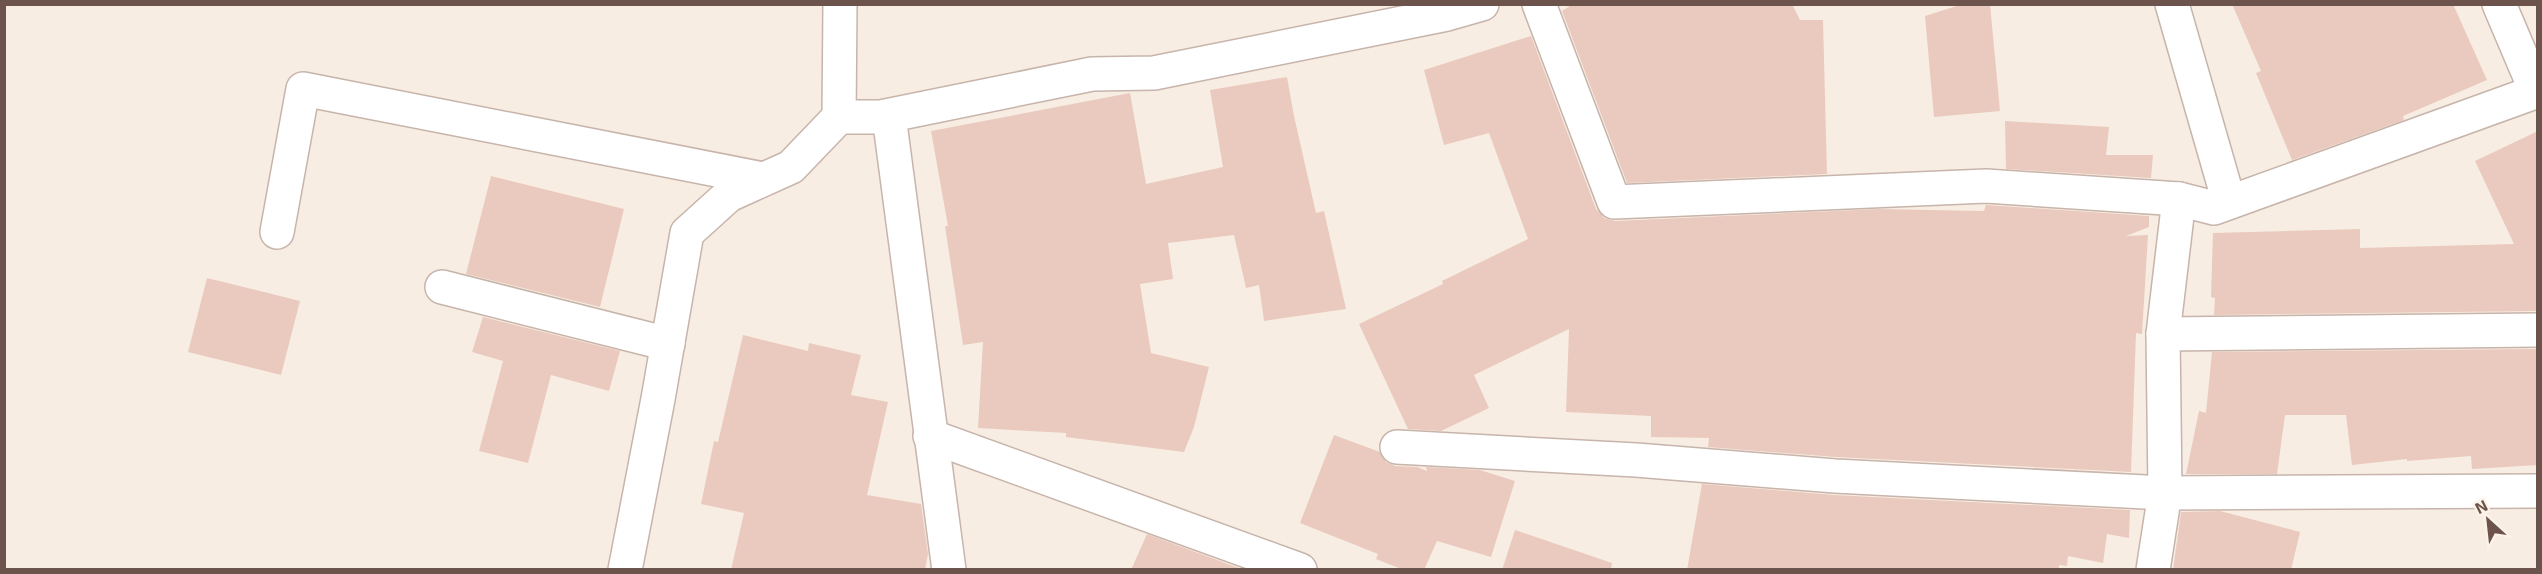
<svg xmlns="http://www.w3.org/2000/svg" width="2542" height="574" viewBox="0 0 2542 574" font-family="'Exo 2',sans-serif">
	<rect width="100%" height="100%" fill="#f8ede2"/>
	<!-- building -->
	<g fill="#eacabe">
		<path d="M 1573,4 L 1792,4 L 1800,20 L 1823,20 L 1827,174 L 1627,183 L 1562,11 Z"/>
		<path d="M 1963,4 L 1990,4 L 2000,111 L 1934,117 L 1925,16 Z"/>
		<path d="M 2232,4 L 2453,4 L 2487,80 L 2403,116 L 2404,120 L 2292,160 L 2256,73 L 2261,71 Z"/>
		<path d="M 1531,36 L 1596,209 L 1604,218 L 1615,221 L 1878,209 L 1984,211 L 1986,205 L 2149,216 L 2149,227 L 2126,236 L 2148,235 L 2142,334 L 2136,333 L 2131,472 L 1836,457 L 1708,447 L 1709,438 L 1651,437 L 1651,416 L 1566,412 L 1569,329 L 1474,375 L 1489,408 L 1441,431 L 1408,429 L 1359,324 L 1443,284 L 1442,281 L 1528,239 L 1489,133 L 1444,145 L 1424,70 Z"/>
		<path d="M 1287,77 L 1294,116 L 1316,213 L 1324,211 L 1346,309 L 1264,321 L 1259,285 L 1246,288 L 1234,235 L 1168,243 L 1173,279 L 1140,284 L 1151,353 L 1209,367 L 1194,427 L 1184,452 L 1066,437 L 1066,433 L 978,428 L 983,342 L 963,345 L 945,226 L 948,226 L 931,131 L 1130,93 L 1146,184 L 1223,167 L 1210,90 Z"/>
		<path d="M 2005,121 L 2109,127 L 2106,155 L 2153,155 L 2151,178 L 2006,169 Z"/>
		<path d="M 2538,131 L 2538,311 L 2214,315 L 2215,298 L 2211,297 L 2213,233 L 2360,229 L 2360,248 L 2514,244 L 2475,161 Z"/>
		<path d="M 491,176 L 624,209 L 600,307 L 466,274 Z"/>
		<path d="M 207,278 L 300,301 L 281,375 L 188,352 Z"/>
		<path d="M 483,317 L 620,351 L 609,391 L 551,375 L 528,463 L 479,451 L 503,361 L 472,352 Z"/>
		<path d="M 743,335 L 808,351 L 809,343 L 861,355 L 851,395 L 888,402 L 867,495 L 921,504 L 928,554 L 925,570 L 731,570 L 744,513 L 701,504 L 714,441 L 718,442 Z"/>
		<path d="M 2538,349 L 2538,465 L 2472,469 L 2471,456 L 2407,461 L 2407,459 L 2352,465 L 2346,415 L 2285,415 L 2277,474 L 2186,474 L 2199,411 L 2206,413 L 2212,352 Z"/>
		<path d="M 1334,435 L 1380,452 L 1386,462 L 1395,466 L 1417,467 L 1427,471 L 1426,467 L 1480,470 L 1515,481 L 1491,557 L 1437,541 L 1424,570 L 1404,570 L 1376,559 L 1378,554 L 1300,523 Z"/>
		<path d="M 1702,484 L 1834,495 L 2130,510 L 2129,538 L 2107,534 L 2103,563 L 2068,556 L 2067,566 L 2059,565 L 2059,570 L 1687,570 Z"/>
		<path d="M 2220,511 L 2300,532 L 2291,570 L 2173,570 L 2181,512 Z"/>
		<path d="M 1515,530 L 1612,563 L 1611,570 L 1502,570 Z"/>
		<path d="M 1147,534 L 1244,570 L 1131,570 Z"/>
	</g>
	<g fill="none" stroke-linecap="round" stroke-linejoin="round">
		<defs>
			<g id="minor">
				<path d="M 1539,4 L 1614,202 L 1986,186 L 2179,199 L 2214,208 L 2538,91"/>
				<path d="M 2172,4 L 2229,202"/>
				<path d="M 2499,4 L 2536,91"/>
				<path d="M 889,116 L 949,570"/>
				<path d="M 839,117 L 881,117 L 1092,74 L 1154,73 L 1447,14 L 1482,4"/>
				<path d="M 277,232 L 303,89 L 763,179"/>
				<path d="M 442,287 L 668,344"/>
				<path d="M 2163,334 L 2538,330"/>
				<path d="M 930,436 L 1300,570"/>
				<path d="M 1397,447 L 1636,460 L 1835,476 L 2165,493 L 2538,491"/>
				<path d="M 625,570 L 658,399 L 687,233 L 729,195 L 791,167 L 839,117 L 840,4"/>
				<path d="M 2153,570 L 2165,493 L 2163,334 L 2179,199"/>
			</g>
		</defs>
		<!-- minor casing -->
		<use href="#minor" stroke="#c7b4ab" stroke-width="36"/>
		<!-- minor -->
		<use href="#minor" stroke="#fff" stroke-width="33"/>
	</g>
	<!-- border -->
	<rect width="2542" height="574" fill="none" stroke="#6c544c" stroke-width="12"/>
	<!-- north arrow -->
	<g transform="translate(2488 520) rotate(333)" stroke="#fcf2e8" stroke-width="4.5" paint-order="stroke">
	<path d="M0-4.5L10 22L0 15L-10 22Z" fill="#6c544c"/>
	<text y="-9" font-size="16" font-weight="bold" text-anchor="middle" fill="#6c544c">N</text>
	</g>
</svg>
